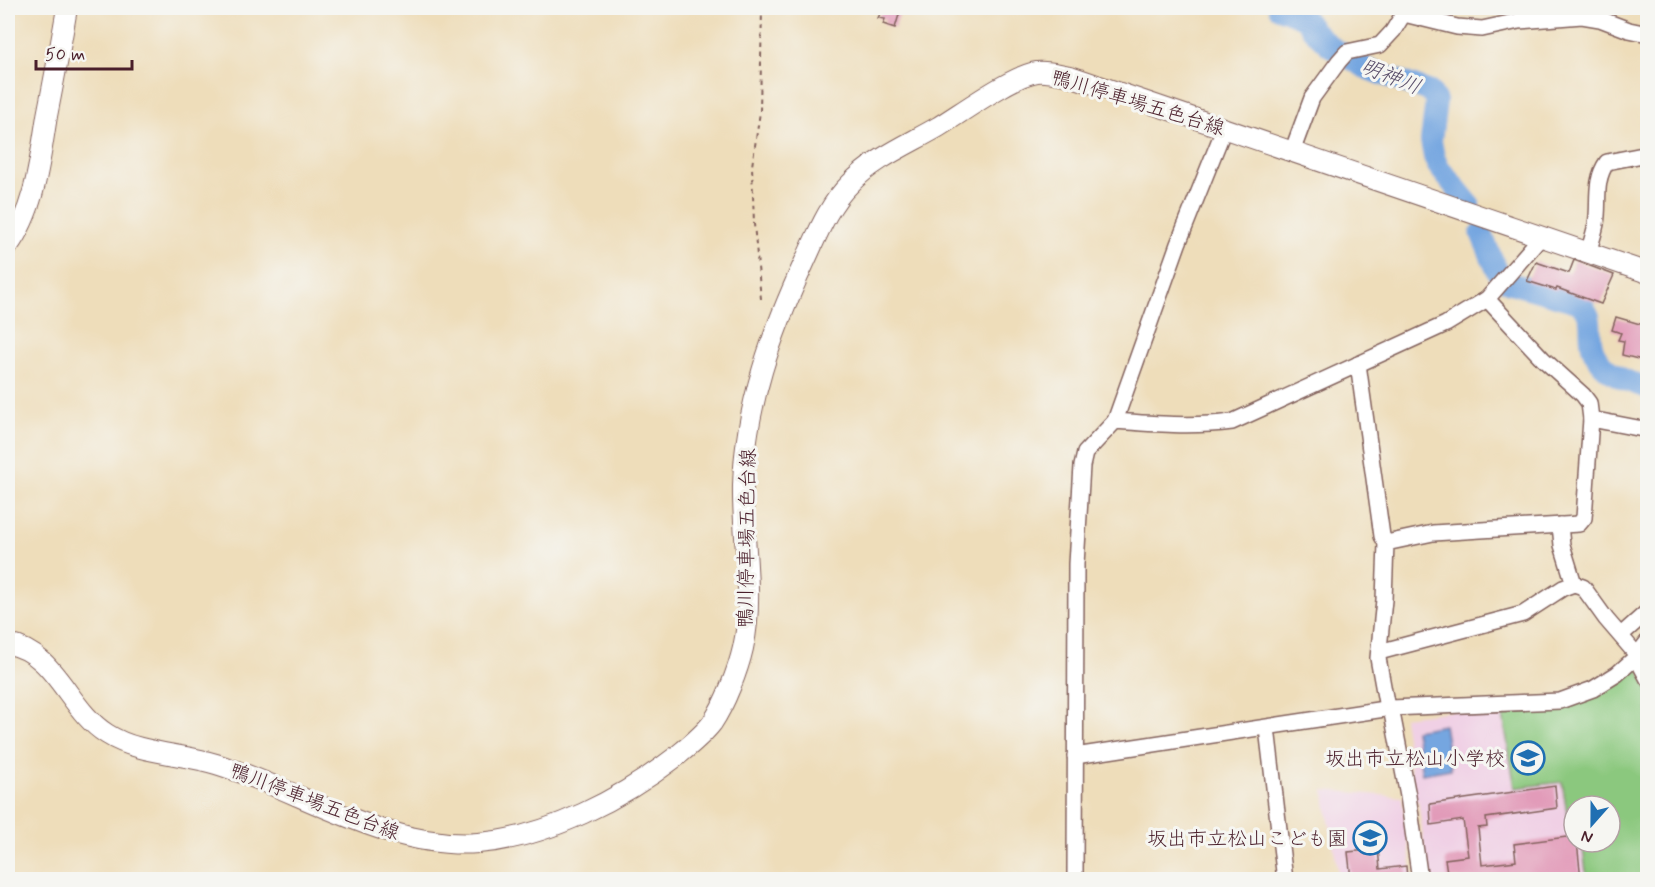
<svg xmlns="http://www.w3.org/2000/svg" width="1655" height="887" viewBox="0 0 1655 887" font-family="Mynerve,'Klee One',sans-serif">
	<rect width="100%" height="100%" fill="#f6f6f2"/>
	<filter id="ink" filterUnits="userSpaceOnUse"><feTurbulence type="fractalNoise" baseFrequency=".0167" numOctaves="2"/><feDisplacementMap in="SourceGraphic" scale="12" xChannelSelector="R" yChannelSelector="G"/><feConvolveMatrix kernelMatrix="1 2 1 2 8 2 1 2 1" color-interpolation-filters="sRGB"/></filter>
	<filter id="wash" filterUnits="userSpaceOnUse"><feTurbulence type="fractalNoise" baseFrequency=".008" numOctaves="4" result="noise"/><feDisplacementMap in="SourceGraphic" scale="24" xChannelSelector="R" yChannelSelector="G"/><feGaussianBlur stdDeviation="1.35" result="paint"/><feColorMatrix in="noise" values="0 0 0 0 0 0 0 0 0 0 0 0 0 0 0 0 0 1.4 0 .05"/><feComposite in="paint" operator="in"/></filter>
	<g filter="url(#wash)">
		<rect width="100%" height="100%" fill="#eeddba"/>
		<!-- built -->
		<g fill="#f0d0e5" fill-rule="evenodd">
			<path d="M 1647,688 L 1647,878 L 1633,880 L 1426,879 L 1424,846 L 1418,800 L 1415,800 L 1403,717 ZM 1574,806 L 1610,806 L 1610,842 L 1574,842 Z"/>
			<path d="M 1324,790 L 1402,797 L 1413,879 L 1339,879 Z"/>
		</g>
		<!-- green -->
		<path fill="#8bc87e" stroke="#6a7454" stroke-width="1.5" d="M 1634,665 L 1638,668 L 1648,688 L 1647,878 L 1587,879 L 1582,842 L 1610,842 L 1610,806 L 1574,806 L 1574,831 L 1570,832 L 1562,782 L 1515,788 L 1502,709 L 1552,709 Z"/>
		<!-- water -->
		<path fill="#75a6e0" stroke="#606286" stroke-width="1.5" d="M 1444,725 L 1451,769 L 1422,774 L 1415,730 Z"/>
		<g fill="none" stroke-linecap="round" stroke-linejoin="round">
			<!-- river -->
			<g stroke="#75a6e0" stroke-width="22">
				<path d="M 1279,8 L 1304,18 L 1314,31 L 1330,46 L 1367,69 L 1431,92 L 1436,101 L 1431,141 L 1434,157 L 1438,166 L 1469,204"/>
				<path d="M 1481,233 L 1499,275 L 1510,283 L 1577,302 C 1599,317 1585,332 1594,352 C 1604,373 1627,382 1648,388"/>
			</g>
		</g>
		<g id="blocks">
			<!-- building -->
			<g fill="#e29bb9">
				<path d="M 883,8 L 901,8 L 895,28 L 883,24 L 885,19 L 878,18 Z"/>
				<path d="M 1574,260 L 1614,275 L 1601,304 L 1557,288 L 1556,290 L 1527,281 L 1536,262 L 1569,273 Z"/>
				<path d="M 1616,317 L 1647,326 L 1646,361 L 1622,355 L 1624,341 L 1618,340 L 1621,333 L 1612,330 Z"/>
				<path d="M 1555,786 L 1557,808 L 1486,818 L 1487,827 L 1478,828 L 1482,865 L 1516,861 L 1514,844 L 1574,836 L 1574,842 L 1577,842 L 1581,879 L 1448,879 L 1445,859 L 1468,856 L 1463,820 L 1431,825 L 1430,804 Z"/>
				<path d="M 1378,849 L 1380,869 L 1406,866 L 1407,879 L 1351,879 L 1348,852 Z"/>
			</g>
		</g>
	</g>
	<g filter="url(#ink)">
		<use href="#blocks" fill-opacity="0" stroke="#83625d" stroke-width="1.5"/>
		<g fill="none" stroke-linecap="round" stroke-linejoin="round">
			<defs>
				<g id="minor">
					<path d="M 1404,14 L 1457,27 L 1482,29 L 1519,21 L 1582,16 L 1600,19 L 1629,30 L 1648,34"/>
					<path d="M 1292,152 L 1312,98 L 1339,61 L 1347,52 L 1380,45 L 1393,31 L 1407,8"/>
					<path d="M 1588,253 C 1591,243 1594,234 1596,224 C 1600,203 1593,182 1607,162 L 1648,154"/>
					<path d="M 1487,299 L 1543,359 L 1583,395 L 1589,403 L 1591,419"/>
					<path d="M 1358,364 L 1382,536 L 1386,543"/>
					<path d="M 1115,421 L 1178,244 L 1224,129"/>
					<path d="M 1560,525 L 1562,545 L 1574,584"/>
					<path d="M 1621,635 L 1648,611"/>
					<path d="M 1379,652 L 1523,614 L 1563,588 L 1574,584 L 1583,587 L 1606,619 L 1637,655"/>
					<path d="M 1635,658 L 1640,664 L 1648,679"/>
					<path d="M 1387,708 L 1378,658 L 1384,600 L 1386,543 L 1433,533 L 1579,524 L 1584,518 L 1591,419 L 1648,430"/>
					<path d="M 1391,708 L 1408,796 L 1420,880"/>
					<path d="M 1267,728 L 1285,880"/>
					<path d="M 1075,756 L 1391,708 L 1560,701 L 1593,689 L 1617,674 L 1635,658 L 1648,641"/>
					<path d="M 1075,880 L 1076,564 L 1082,466 L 1085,453 L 1115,421 C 1154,424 1193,427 1232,422 L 1446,324 L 1487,299 L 1542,236"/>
				</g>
				<g id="major">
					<path d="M 8,246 C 35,210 40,159 47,116 C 54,80 61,44 67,8"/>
					<path d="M 8,644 C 56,652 68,710 107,734 C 138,754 181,753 216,764 C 301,790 387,850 478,843 C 547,838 623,798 677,756 C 689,746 702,736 712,723 C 725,704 738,670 743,648 C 755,595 742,540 743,486 C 745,406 772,332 805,261 C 817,235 829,204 850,184 C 873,159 909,144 938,127 C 961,113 1013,75 1037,72 C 1048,71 1059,74 1070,76 L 1648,273"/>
				</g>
			</defs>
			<!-- minor casing -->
			<use href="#minor" stroke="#83625d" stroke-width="18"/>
			<!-- major casing -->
			<use href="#major" stroke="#83625d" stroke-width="22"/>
			<!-- path -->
			<path stroke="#83625d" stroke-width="2" stroke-dasharray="4.5 4.5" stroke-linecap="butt" d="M 761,299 L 754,224 L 752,166 L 760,112 L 762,8"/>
			<!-- minor -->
			<use href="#minor" stroke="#fff" stroke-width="15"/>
			<!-- major -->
			<use href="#major" stroke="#fff" stroke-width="20"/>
		</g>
	</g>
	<!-- icons -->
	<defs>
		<symbol id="school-ring" viewBox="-11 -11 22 22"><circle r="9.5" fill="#f6f6f2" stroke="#1f6fb2" stroke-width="1.5"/><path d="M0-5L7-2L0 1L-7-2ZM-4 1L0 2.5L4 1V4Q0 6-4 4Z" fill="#1f6fb2"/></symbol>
	</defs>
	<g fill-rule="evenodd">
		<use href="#school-ring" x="1509" y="739" width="38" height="38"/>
		<use href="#school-ring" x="1351" y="819" width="38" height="38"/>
	</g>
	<g text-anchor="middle" stroke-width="6" stroke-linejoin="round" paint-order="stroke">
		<!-- street labels -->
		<g font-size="20" fill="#4a1f2b" stroke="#f6f6f2">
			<text transform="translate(1138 102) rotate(17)" y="7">鴨川停車場五色台線</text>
			<text transform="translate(746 538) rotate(-89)" y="7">鴨川停車場五色台線</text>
			<text transform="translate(315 801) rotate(21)" y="7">鴨川停車場五色台線</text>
		</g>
		<!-- poi labels -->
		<g font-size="20" fill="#4a1f2b" stroke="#f6f6f2" text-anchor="end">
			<text x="1505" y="765">坂出市立松山小学校</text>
			<text x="1347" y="845">坂出市立松山こども園</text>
		</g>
		<!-- water labels -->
		<g font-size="21" font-style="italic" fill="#594e6a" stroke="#f6f6f2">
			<text transform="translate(1391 76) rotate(22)" y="7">明神川</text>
		</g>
	</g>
	<!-- margin -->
	<rect width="1655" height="887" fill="none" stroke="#f6f6f2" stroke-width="30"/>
	<!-- north arrow -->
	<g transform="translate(1592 824) rotate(201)"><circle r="28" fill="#f6f6f2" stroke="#b1a0a2" stroke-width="1.5"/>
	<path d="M0-4.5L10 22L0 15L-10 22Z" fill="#1f6fb2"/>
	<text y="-9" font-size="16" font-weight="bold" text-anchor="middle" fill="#4a1f2b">N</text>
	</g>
	<!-- scale -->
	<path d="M36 60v9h96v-9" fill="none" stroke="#4a1f2b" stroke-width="3"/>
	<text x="45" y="60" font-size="18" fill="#4a1f2b" stroke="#f6f6f2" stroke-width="4.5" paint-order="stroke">50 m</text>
</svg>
